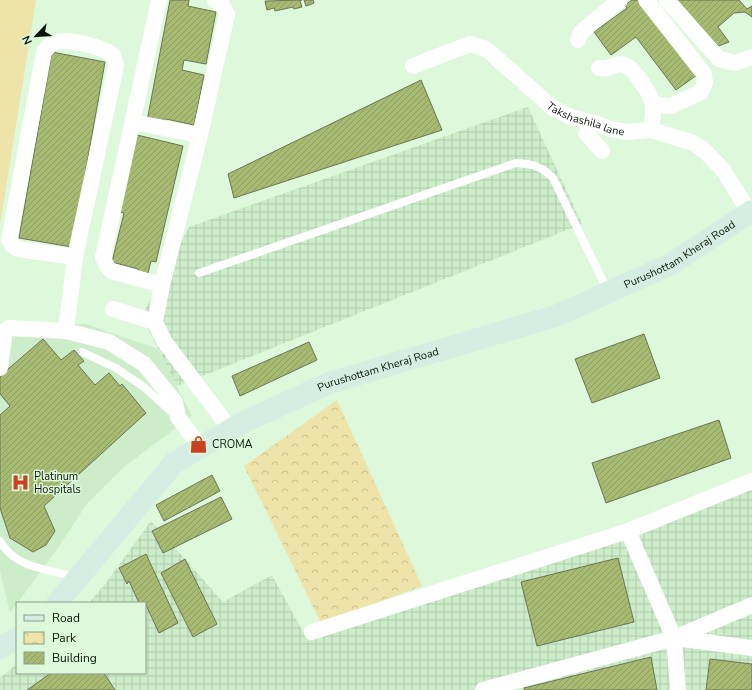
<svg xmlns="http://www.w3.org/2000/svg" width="752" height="690" viewBox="0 0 752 690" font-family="'Nunito Sans',sans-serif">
	<defs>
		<pattern id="industrial-grid" width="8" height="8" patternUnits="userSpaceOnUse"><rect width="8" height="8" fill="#cdedca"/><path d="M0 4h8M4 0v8" fill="none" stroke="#afcaac"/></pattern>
		<pattern id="park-crowns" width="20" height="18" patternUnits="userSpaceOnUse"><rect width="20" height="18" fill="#eee3a8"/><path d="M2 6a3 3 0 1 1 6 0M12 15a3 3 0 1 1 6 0" fill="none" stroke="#cbc28f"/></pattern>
		<pattern id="building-hatch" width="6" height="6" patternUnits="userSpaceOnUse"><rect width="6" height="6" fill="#a7ba72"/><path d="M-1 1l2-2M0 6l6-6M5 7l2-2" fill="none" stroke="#8e9f61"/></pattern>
	</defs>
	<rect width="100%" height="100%" fill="#ddf8da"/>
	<!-- built -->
	<path fill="#cdedca" d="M 0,322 L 86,324 L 158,349 L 192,416 L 125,466 L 86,505 L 58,548 L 10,613 L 0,571 Z"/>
	<!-- industrial -->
	<g fill="url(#industrial-grid)">
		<path d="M 528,107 L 582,224 L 177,386 L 142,316 L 189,227 Z"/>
		<path d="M 752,485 L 752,690 L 0,690 L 0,678 L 17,664 L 17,673 L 145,673 L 145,603 L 89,603 L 106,583 L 151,521 L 223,602 L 272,575 L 308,641 L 610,543 Z"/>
	</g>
	<!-- green -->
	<path fill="#eee3a8" d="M 0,0 L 36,0 L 0,225 Z"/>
	<!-- park -->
	<path fill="url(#park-crowns)" d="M 337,400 L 422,586 L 321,623 L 244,466 Z"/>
	<!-- building -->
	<g fill="url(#building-hatch)" stroke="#6b7455">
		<path d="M 170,0 L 189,0 L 188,6 L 216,12 L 206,64 L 184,60 L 182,70 L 204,75 L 194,125 L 166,119 L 165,125 L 147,121 Z"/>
		<path d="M 302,0 L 300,1 L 302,7 L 294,9 L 293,7 L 275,11 L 274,8 L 267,10 L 265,1 Z"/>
		<path d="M 304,0 L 313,0 L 314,3 L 306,6 Z"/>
		<path d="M 632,0 L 641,0 L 697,75 L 676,90 L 636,37 L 611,55 L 594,32 L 627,8 L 625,5 Z"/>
		<path d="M 675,0 L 739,0 L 747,9 L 752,6 L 752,17 L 745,12 L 734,13 L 718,27 L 729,42 L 716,47 Z"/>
		<path d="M 52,52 L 105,62 L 72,247 L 19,238 Z"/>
		<path d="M 421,80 L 442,130 L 234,198 L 228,174 Z"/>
		<path d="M 137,135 L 183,146 L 156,262 L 151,261 L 148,273 L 138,271 L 138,269 L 112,262 L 124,213 L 119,212 Z"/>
		<path d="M 644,334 L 660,378 L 592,403 L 575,359 Z"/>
		<path d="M 43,339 L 61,360 L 74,350 L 84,361 L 78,365 L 95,385 L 109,373 L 120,386 L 122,384 L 146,413 L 44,506 L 55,531 L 46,545 L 33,552 L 10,538 L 0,508 L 0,415 L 10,406 L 0,394 L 0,376 Z"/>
		<path d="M 309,342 L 317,360 L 240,396 L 232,376 Z"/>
		<path d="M 719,420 L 731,458 L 606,503 L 592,463 Z"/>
		<path d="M 212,475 L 220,491 L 164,521 L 156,505 Z"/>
		<path d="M 221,497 L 232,519 L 163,553 L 152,531 Z"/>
		<path d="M 146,554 L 178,623 L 159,633 L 145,603 L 139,603 L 129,581 L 127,584 L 119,568 Z"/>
		<path d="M 618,558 L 634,622 L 537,646 L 521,582 Z"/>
		<path d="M 185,559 L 217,624 L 193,637 L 161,573 Z"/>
		<path d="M 651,657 L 657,690 L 525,690 L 524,688 Z"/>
		<path d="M 710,659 L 752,664 L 752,690 L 706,690 Z"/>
		<path d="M 51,673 L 104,673 L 115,690 L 27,690 Z"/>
	</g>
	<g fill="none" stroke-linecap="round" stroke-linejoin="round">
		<!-- lane -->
		<g stroke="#fff" stroke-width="8">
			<path d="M 199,273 L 516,163 C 533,164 541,166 553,178 L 608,292"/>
			<path d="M 82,352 L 116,368 L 144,387 L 175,415"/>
			<path d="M 0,541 C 14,568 50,570 76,577"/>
		</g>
		<!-- street -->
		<g stroke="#fff" stroke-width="16">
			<path d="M 159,0 L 103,257 L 106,265 L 111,271 L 162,285"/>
			<path d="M 215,0 L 223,6 L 227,14 L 200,135 L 162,285 L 155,322 L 164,341 L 231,430"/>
			<path d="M 646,0 L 704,74 L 705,83 L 701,92 L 671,106 L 653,105"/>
			<path d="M 667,0 L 719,59 L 735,63 L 752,57"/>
			<path d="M 578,40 L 581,32 L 620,0"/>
			<path id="s1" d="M 413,66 L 470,44 L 486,49 L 553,108 L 571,117 L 598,124 L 610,129 L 627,132 L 651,130 L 694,143 L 706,152 L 723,170 L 750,213"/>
			<path d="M 599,68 C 609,71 618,61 625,65 C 635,69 651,95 653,105 C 654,113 652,122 651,130"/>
			<path d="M 133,122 L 200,135"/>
			<path d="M 586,133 L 602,151"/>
			<path d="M 75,257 L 18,249 L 12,245 L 9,240 L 44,52 C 47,49 49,45 53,43 C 66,37 102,47 113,55 L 116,66 L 75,257 L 66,331 L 109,342 L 144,364 L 175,402 L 178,417 L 200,447"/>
			<path d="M 113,309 L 155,322"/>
			<path d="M 0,368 L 5,330 L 9,328 L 66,331"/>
			<path d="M 312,632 L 628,531"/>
			<path d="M 675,638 L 752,648"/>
			<path d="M 483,690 L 674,638 L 752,605"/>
			<path d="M 678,690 L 674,638 L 628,531 L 752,481"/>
		</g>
		<!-- secondary -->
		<g stroke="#d6ede3" stroke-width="22">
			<path id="s2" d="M 57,603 L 174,463 L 242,423 L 329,383 L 556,316 L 671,264 L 752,211"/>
			<path d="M 0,648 L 17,638"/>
		</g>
	</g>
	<!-- icons -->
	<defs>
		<symbol id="shop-bare" viewBox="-9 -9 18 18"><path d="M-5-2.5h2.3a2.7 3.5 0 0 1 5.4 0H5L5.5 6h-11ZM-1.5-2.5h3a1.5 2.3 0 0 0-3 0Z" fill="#ca4020" stroke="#ddf8da" stroke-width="2.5" paint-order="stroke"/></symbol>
		<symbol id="hospital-bare" viewBox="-9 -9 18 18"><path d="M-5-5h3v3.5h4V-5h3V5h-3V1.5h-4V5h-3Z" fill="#ca4020" stroke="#ddf8da" stroke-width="2.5" paint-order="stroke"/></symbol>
	</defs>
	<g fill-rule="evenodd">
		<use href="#shop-bare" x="186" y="432" width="25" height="25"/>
		<use href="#hospital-bare" x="8" y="470" width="25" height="25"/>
	</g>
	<g text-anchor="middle" stroke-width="3" stroke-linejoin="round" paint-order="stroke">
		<!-- street labels -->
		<g font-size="11" fill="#0b140a" stroke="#ddf8da">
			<text dy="4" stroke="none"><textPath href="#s1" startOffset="202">Takshashila lane</textPath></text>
			<text dy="4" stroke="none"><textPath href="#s2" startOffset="732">Purushottam Kheraj Road</textPath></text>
			<text dy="4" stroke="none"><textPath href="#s2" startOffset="408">Purushottam Kheraj Road</textPath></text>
		</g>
		<!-- poi labels -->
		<g font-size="11" fill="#0b140a" stroke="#ddf8da" text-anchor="start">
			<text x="212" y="448">CROMA</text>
			<text x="34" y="480">Platinum<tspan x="34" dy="13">Hospitals</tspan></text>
		</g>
	</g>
	<!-- legend -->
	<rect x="16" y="602" width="130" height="72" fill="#ddf8da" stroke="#899d87"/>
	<rect x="24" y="615" width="20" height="6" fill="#d6ede3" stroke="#899d87"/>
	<text x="52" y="622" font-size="12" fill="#0b140a">Road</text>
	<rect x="24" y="632" width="20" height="12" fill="url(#park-crowns)" stroke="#899d87"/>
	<text x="52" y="642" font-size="12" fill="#0b140a">Park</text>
	<rect x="24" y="652" width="20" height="12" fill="url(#building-hatch)" stroke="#899d87"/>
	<text x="52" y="662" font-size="12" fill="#0b140a">Building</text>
	<!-- north arrow -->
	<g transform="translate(36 36) rotate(245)" stroke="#ddf8da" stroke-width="3" paint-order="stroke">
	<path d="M0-3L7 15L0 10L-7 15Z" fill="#0b140a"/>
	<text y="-6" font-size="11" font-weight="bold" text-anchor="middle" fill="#0b140a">N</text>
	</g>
</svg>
